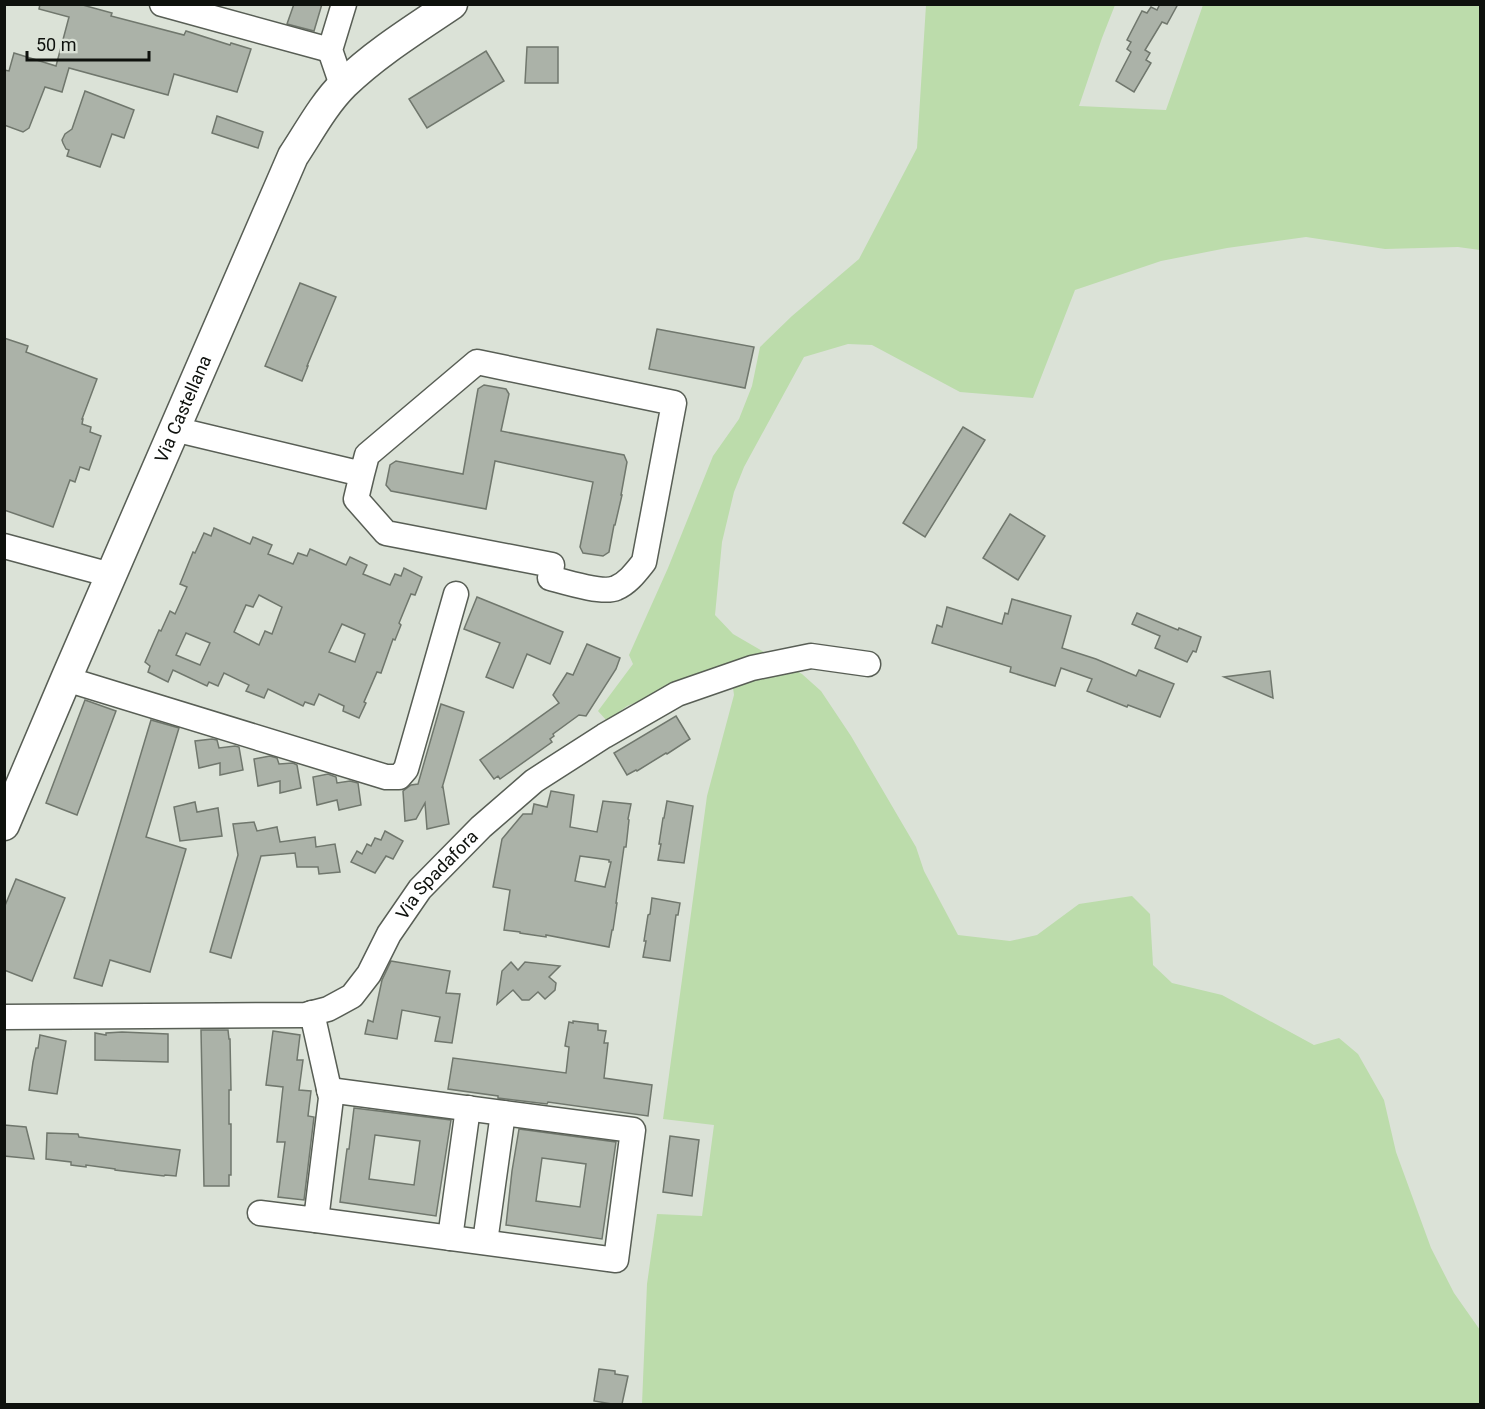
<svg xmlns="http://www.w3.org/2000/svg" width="1485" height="1409" viewBox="0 0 1485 1409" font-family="Roboto,sans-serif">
	<rect width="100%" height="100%" fill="#dbe2d7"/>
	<!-- green -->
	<path fill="#bcdcab" d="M 926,5 L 1115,5 L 1102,38 L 1079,106 L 1166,110 L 1203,5 L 1480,5 L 1480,250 L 1458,247 L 1385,249 L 1306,237 L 1227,248 L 1161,261 L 1075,290 L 1033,398 L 960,392 L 872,345 L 848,344 L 804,357 L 744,467 L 734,492 L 722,542 L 715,615 L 733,634 L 802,674 L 821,691 L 851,736 L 916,847 L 924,871 L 958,935 L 1010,941 L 1037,935 L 1079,904 L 1132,896 L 1150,914 L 1153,965 L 1172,983 L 1222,995 L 1314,1045 L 1339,1038 L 1358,1054 L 1384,1100 L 1396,1152 L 1431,1248 L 1454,1293 L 1480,1330 L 1480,1404 L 642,1404 L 647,1284 L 657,1214 L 702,1216 L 714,1125 L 663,1119 L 707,796 L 734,695 L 730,666 L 627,706 L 607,721 L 598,711 L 633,664 L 629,655 L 668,568 L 713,456 L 739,419 L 752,386 L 760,347 L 792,316 L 859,259 L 917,148 Z"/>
	<!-- building -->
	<g fill="#abb2a8" stroke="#70776d" stroke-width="1.5" fill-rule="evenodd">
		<path d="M 40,4 L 79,4 L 112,13 L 111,16 L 184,35 L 186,31 L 230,45 L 231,43 L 251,49 L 237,92 L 174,74 L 168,95 L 69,68 L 62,92 L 45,87 L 29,128 L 23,132 L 4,125 L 4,70 L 9,71 L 14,53 L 56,66 L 69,17 L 39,9 Z"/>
		<path d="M 294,4 L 322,4 L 314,31 L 287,24 Z"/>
		<path d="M 1160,4 L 1178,4 L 1167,24 L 1162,22 L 1145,50 L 1150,53 L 1146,60 L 1151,63 L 1134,92 L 1116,81 L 1131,52 L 1127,49 L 1131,42 L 1127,40 L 1142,11 L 1147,13 L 1151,7 L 1157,10 Z"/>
		<path d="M 527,47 L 558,47 L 558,83 L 525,83 Z"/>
		<path d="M 486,51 L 504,81 L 427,128 L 409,99 Z"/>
		<path d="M 85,91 L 134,110 L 124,138 L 112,134 L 100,167 L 67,156 L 69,150 L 66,149 L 63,143 L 62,140 L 65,134 L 72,129 Z"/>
		<path d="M 217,116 L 263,132 L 258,148 L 212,133 Z"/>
		<path d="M 300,283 L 336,297 L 307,366 L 308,366 L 302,381 L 265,366 Z"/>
		<path d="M 657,329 L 754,347 L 745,388 L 649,369 Z"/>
		<path d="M 4,338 L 28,346 L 26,352 L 97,379 L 82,419 L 83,419 L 82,424 L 91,427 L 90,432 L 101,436 L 89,470 L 80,467 L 75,482 L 70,480 L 53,527 L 4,510 Z"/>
		<path d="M 484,385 L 506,389 L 509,394 L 501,431 L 624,455 L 627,462 L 621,495 L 622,495 L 615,525 L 614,525 L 609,552 L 603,556 L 583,553 L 580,547 L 593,482 L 495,461 L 486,509 L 391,491 L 386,485 L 390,465 L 396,461 L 463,474 L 478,389 Z"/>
		<path d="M 963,427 L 985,440 L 925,537 L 903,523 Z"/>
		<path d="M 1010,514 L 1045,536 L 1018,580 L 983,558 Z"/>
		<path d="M 214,528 L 250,544 L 253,537 L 272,545 L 268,554 L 293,564 L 298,553 L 307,556 L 310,549 L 346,565 L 350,557 L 367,565 L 363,574 L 390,585 L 395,574 L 401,576 L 404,568 L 422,577 L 415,595 L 411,594 L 399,623 L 401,625 L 395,640 L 393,639 L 381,673 L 377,672 L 364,702 L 366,703 L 359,718 L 343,711 L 344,706 L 319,694 L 314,705 L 305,702 L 303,706 L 268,689 L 264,698 L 246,691 L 249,685 L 224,673 L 218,686 L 209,682 L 207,686 L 173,670 L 168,682 L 148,672 L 150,666 L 145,662 L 159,630 L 161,631 L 170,611 L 175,614 L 187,587 L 180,584 L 193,552 L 195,553 L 204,533 L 211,536 ZM 259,595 L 282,607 L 272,634 L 265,631 L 259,645 L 234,632 L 246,605 L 253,607 ZM 342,624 L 365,634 L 355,662 L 329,652 ZM 186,633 L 210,643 L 200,665 L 176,655 Z"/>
		<path d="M 477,597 L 563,632 L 550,664 L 527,654 L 513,688 L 486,677 L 500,643 L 464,629 Z"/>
		<path d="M 1012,599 L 1071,616 L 1062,648 L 1096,659 L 1136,676 L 1139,670 L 1174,684 L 1160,717 L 1128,705 L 1127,707 L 1087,691 L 1092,679 L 1061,668 L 1055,686 L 1010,672 L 1011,667 L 932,643 L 937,625 L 942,627 L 947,607 L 1002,624 L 1005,613 L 1008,614 Z"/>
		<path d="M 1137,613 L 1178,630 L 1179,628 L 1201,637 L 1196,652 L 1193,651 L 1187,662 L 1155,648 L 1160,636 L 1132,624 Z"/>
		<path d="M 587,644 L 620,658 L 616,669 L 586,716 L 579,715 L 553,734 L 554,736 L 550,739 L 552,742 L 500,779 L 498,776 L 494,779 L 480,760 L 559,703 L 553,695 L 567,673 L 573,675 Z"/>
		<path d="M 1270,671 L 1273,698 L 1224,677 Z"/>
		<path d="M 85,700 L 116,711 L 77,815 L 46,803 Z"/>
		<path d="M 441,704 L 464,712 L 442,788 L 443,787 L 449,824 L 427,829 L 425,803 L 416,819 L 405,821 L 403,791 L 411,785 L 418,784 Z"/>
		<path d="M 676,716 L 690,739 L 667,754 L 666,753 L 637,771 L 636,770 L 627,775 L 614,753 Z"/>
		<path d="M 151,720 L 179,728 L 146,837 L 186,849 L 150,972 L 110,960 L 102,986 L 74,978 Z"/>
		<path d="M 212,739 L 217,740 L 219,748 L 235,746 L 239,747 L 243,770 L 220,775 L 220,763 L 199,768 L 195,741 Z"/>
		<path d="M 270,756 L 277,758 L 279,764 L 293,763 L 297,765 L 301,788 L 280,793 L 280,781 L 258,786 L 254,759 Z"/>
		<path d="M 328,774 L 336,777 L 337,783 L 350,781 L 358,783 L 361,805 L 339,810 L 337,800 L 317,805 L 313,777 Z"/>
		<path d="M 551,791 L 574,795 L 570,827 L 597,832 L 603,801 L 631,804 L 628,819 L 629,820 L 626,847 L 624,847 L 616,903 L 617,903 L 613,930 L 612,930 L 609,947 L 546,935 L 546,937 L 520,933 L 520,932 L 504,930 L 510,890 L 493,887 L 502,839 L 523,814 L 532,814 L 534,804 L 547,807 ZM 580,856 L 609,860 L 609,862 L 611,862 L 605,887 L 575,881 Z"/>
		<path d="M 667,801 L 693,806 L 684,863 L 658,860 L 661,844 L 659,844 L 663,818 L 664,818 Z"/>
		<path d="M 195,802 L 197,812 L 218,808 L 222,836 L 180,841 L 174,807 Z"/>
		<path d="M 254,822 L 257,831 L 277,827 L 280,842 L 315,837 L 316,847 L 335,844 L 340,872 L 319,874 L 318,867 L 297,867 L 295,853 L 261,856 L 231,958 L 210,952 L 238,855 L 233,824 Z"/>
		<path d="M 385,831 L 403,841 L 393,859 L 386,856 L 375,873 L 351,862 L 357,851 L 362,854 L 367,844 L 371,846 L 375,838 L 381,840 Z"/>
		<path d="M 16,879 L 65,898 L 32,981 L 4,970 L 4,908 Z"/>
		<path d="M 652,898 L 680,903 L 678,915 L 676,915 L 670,961 L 643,957 L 646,941 L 644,941 L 648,915 L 650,914 Z"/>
		<path d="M 391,961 L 450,971 L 446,993 L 460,994 L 452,1043 L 435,1041 L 440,1017 L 402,1010 L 397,1039 L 365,1034 L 368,1020 L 373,1022 L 382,980 Z"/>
		<path d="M 511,962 L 518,970 L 525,962 L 560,966 L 549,977 L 556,983 L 555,990 L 545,999 L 538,992 L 529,1000 L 522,1000 L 513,990 L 497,1004 L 502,971 Z"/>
		<path d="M 573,1021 L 598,1024 L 598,1030 L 606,1031 L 604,1043 L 608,1043 L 604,1078 L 652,1085 L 648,1116 L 548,1102 L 547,1104 L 498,1098 L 498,1096 L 448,1089 L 453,1058 L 566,1073 L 569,1047 L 565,1046 L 569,1022 L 573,1023 Z"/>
		<path d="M 201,1030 L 228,1030 L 229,1039 L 230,1039 L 231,1090 L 229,1090 L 229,1124 L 231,1124 L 231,1175 L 229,1175 L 229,1186 L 204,1186 Z"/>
		<path d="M 273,1031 L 300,1035 L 297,1060 L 303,1060 L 299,1090 L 311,1091 L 308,1116 L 314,1117 L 304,1200 L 278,1197 L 285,1142 L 277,1142 L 283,1087 L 266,1085 Z"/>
		<path d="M 122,1032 L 168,1034 L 168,1062 L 95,1060 L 95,1033 L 106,1035 L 106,1033 Z"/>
		<path d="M 40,1035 L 66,1041 L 57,1094 L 29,1090 L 33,1062 L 36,1048 L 38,1048 Z"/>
		<path d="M 354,1108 L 451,1120 L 436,1216 L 340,1202 L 347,1149 L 349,1149 ZM 375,1135 L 420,1141 L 414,1185 L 369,1179 Z"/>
		<path d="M 4,1125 L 26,1127 L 34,1159 L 4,1156 Z"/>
		<path d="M 519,1129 L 616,1142 L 602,1239 L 506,1225 L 512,1171 ZM 542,1158 L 586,1164 L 580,1207 L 536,1201 Z"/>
		<path d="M 47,1133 L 78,1134 L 79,1137 L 180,1150 L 176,1176 L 165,1175 L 164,1176 L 115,1170 L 115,1169 L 86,1165 L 86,1167 L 71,1165 L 71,1162 L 46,1159 Z"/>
		<path d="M 670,1136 L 699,1140 L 692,1196 L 663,1192 Z"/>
		<path d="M 599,1369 L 615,1371 L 615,1374 L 628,1376 L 622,1404 L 612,1404 L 594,1401 Z"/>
	</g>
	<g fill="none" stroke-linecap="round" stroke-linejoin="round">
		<defs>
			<g id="minor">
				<path d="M 162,4 L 330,50"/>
				<path d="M 342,85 L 330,50 L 344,4"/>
				<path d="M 174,429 L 362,474 L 367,455 L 477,362 L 674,403 L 644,562 C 636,572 628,583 616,588 C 603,594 565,582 550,578 L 552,565 L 386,533 L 356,499 L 362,474"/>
				<path d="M 4,546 L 111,575"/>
				<path d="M 66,679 L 386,777 L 399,777 L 406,769 L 456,594"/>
				<path id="s1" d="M 4,1017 L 305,1015 L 328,1009 L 352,996 L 369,974 L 389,934 L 420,889 L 481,827 L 534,781 L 604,736 L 677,694 L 752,668 L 811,656 L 868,664"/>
				<path d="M 260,1213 L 316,1220 L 331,1098 L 312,1013"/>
				<path d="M 316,1220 L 616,1260 L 633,1130 L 329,1090"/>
				<path d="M 450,1238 L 468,1108"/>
				<path d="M 485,1242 L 503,1113"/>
			</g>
			<g id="major">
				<path id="s2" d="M 4,825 L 66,679 L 293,156 C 309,132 323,105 344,84 C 376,53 415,29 452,4"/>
			</g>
		</defs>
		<!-- minor casing -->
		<use href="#minor" stroke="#585e55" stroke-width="27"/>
		<!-- major casing -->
		<use href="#major" stroke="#585e55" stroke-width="33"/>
		<!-- minor -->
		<use href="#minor" stroke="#fff" stroke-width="24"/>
		<!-- major -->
		<use href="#major" stroke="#fff" stroke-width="30"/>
	</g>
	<g text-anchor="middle" stroke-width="6" stroke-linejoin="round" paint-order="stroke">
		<!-- street labels -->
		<g font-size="18" fill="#0e110d" stroke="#dbe2d7">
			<text dy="6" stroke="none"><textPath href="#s2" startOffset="453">Via Castellana</textPath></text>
			<text dy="6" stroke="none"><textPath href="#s1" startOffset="501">Via Spadafora</textPath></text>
		</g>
	</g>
	<!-- border -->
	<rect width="1485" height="1409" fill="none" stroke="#0e110d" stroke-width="12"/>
	<!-- scale -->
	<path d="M27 51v9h122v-9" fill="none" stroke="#0e110d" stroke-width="3"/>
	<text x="36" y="51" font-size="18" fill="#0e110d" stroke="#dbe2d7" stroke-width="4.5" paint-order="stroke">50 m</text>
</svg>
